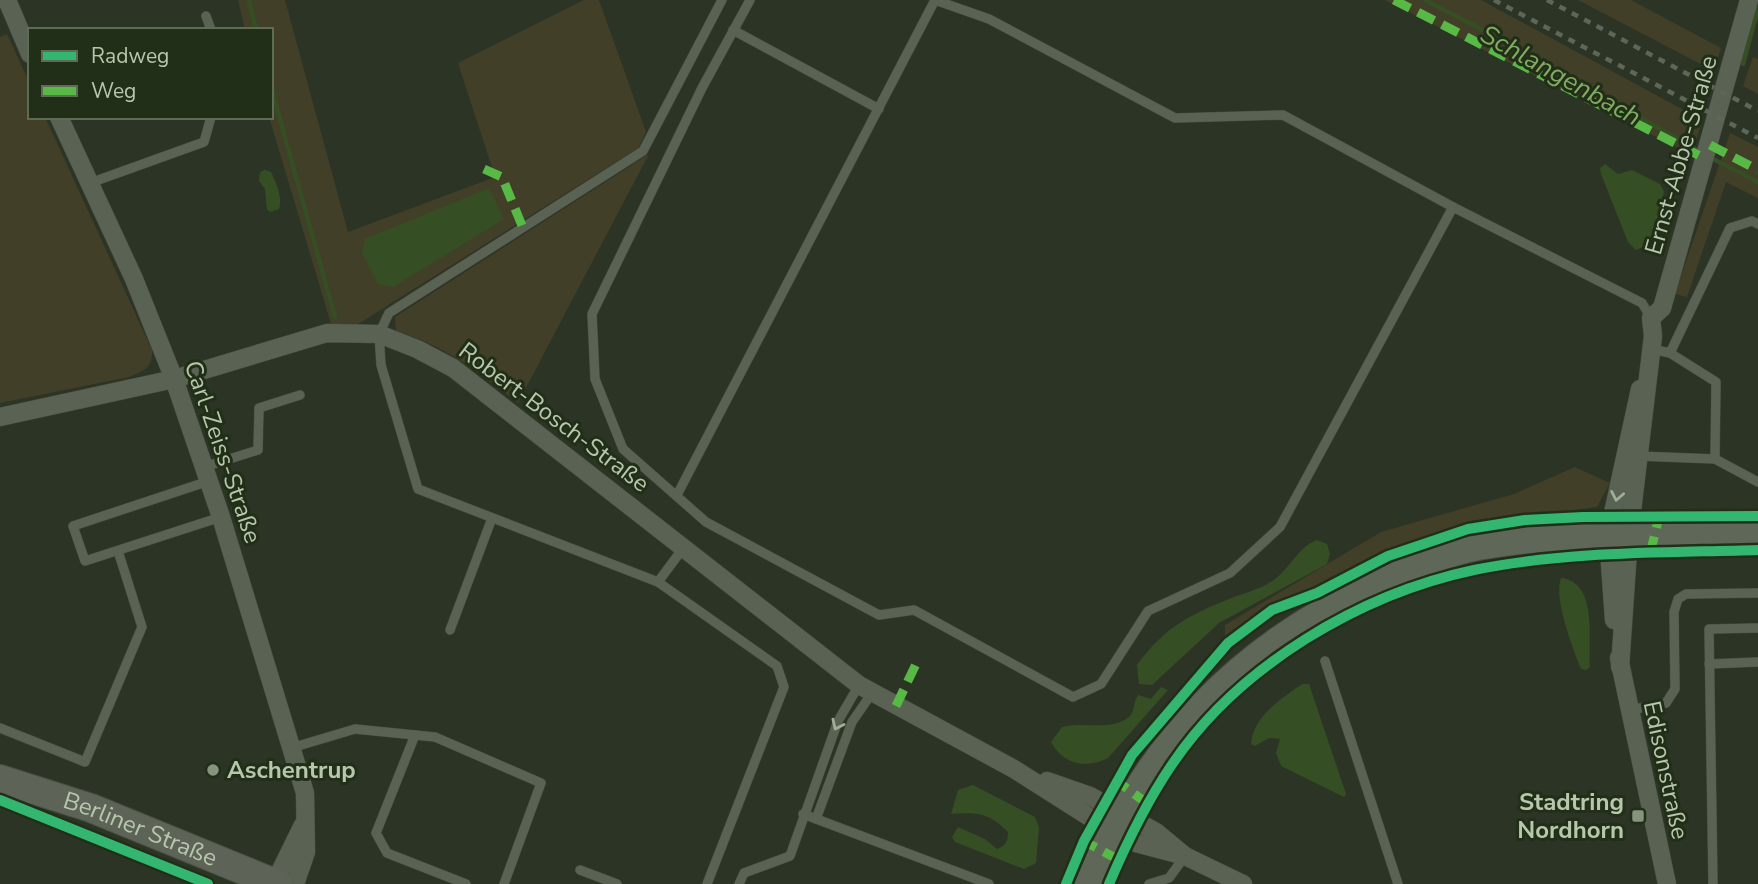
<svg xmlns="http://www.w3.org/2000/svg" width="1758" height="884" viewBox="0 0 1758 884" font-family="'Nunito Sans',sans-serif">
	<rect width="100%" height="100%" fill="#2c3425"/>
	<!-- green -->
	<g fill="#423f28">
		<path d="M 238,0 L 285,0 L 348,232 L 495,177 L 458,63 L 584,0 L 599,0 L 646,132 L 638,148 L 355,326 L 331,324 L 269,117 L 271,30 L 245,30 Z"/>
		<path d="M 1385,0 L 1481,0 L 1702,120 L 1692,155 Z"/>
		<path d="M 1578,0 L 1631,0 L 1721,48 L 1714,71 Z"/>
		<path d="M 7,34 L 30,84 L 30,117 L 45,117 L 152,350 C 153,368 144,371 129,377 L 0,403 L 0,37 Z"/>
		<path d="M 1753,57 L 1758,59 L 1758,94 L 1743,86 Z"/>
		<path d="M 1730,133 L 1758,147 L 1758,198 L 1726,182 L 1687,297 L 1675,294 Z"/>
		<path d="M 649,154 L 518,403 C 478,372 446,346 396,331 L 395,317 Z"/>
		<path d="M 1575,467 L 1610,483 L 1597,507 L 1467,525 L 1387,550 L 1313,589 L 1272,604 L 1225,636 L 1225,625 L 1381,532 L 1514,494 Z"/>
	</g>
	<!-- water -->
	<g fill="#364e24">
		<path d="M 1605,164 L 1618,174 L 1632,170 L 1660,184 L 1664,192 L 1651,244 L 1636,250 L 1628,242 L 1601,174 L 1600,168 Z"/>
		<path d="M 265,170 L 271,172 C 276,182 283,198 279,209 L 271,212 L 267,210 L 265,189 L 259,181 L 260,172 Z"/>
		<path d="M 489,188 L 504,219 L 393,287 L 378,284 L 362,253 L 365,239 Z"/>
		<path d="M 1317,540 L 1327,544 L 1330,554 L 1327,564 L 1219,623 L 1152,685 L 1139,684 L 1137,665 C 1166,626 1189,615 1234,597 C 1245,593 1259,589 1269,583 C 1289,572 1297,547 1317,540 Z"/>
		<path d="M 1561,578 C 1598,582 1588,639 1590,667 L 1586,670 L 1581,669 C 1573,649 1553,597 1561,578 Z"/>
		<path d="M 1302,684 L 1309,684 L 1346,794 L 1344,797 L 1281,766 L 1276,753 L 1280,739 L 1269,738 L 1255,746 L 1251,744 C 1253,716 1281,699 1302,684 Z"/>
		<path d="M 1161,687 L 1168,690 L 1108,758 C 1087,769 1063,765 1051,742 L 1062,727 C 1083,721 1112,732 1130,716 C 1135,710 1133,702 1138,695 L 1151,699 Z"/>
		<path d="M 973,785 L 1035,817 L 1039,827 L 1036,863 L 1024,869 L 955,842 L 952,837 L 958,827 L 985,839 L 997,849 C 1006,846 1008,841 1008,832 C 989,812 976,812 951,814 L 958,790 Z"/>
	</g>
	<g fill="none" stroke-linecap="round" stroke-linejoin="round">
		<!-- stream -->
		<g stroke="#364e24" stroke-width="4.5">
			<path d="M 249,0 L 256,30"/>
			<path d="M 1425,0 L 1533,56 L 1697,150"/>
			<path d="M 1743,64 L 1758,9"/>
			<path d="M 271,87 L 335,317"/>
			<path d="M 1713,159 L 1758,182"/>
		</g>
		<defs>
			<g id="lane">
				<path d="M 750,0 L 702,88 L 592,314 L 595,379 L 623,449 L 706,522 L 879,615 L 914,610 L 1073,697 L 1101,684 L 1148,611 L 1230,573 L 1280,527 L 1453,207 L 1642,303 L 1651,318"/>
				<path d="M 935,0 L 989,19 L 1175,118 L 1283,115 L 1453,207"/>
				<path d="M 206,16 L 211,30"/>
				<path d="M 733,30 L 879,109"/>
				<path d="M 90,183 L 204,142 L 211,117"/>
				<path d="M 1651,349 L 1670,353 L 1716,382 L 1715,459"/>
				<path d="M 1670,353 L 1730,228 L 1752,221 L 1758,224"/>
				<path d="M 1638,456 L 1715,459 L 1758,482"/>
				<path d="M 204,467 L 258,450 L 259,408 L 300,395"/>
				<path d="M 209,481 L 73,526 L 85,561 L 221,517"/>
				<path d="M 677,495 L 935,0"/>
				<path d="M 658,582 L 684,547"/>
				<path d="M 450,630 L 492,518"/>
				<path d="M 1325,661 L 1398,884"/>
				<path d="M 1709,664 L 1758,662"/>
				<path d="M 1630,710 L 1666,703 L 1675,689 L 1674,612 L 1678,599 L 1686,594 L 1758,593"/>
				<path d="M 0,728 L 85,762 L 142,627 L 118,551"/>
				<path d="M 415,735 L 376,833 L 387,853 L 466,884"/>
				<path d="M 291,748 L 355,729 L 435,737 L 541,783 L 504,884"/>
				<path d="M 803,814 L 989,884"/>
				<path d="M 816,819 L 852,722 L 872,693"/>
				<path d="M 580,870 L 617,884"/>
				<path d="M 707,884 L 784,687 L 777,666 L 658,582 L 418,489 L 381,365 L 379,334 L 389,313 L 643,151 L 722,0"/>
				<path d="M 739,884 L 744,873 L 790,856 L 838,721 L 859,685"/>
				<path d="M 1149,884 L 1169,878 L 1185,856"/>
				<path d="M 1713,884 L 1709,629 L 1758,628"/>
			</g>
			<g id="street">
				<path d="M 7,0 L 30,54"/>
				<path d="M 59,117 L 134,279 L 174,379 L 221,517 L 305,793 L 306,852 L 295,884"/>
				<path d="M 0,417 L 174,379 L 327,333 L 379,334 L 417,349 L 453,368 L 859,685 L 1014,769 L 1113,832 L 1136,843 L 1185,856"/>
				<path d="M 1614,620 L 1608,536 L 1640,389"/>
				<path d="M 1619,658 L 1667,884"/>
				<path d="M 1620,667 L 1629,536 L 1653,336 L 1651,318 L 1662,308 L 1749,0"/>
				<path d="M 1047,781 L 1090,796 L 1156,832 L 1185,856 L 1243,884"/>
				<path d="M 274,884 L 303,825"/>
			</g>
			<path id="secondary" d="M 1088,884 C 1147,743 1239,646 1378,583 C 1410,569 1443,554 1478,547 C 1570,531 1665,536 1758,535"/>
			<g id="primary">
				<path id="s1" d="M 0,779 L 91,808 L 277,884"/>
			</g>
		</defs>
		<!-- lane casing -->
		<use href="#lane" stroke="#484e43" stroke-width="10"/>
		<!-- street casing -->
		<use href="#street" stroke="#484e43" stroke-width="19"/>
		<!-- secondary casing -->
		<use href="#secondary" stroke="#484e43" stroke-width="28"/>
		<!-- primary casing -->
		<use href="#primary" stroke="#485142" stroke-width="30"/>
		<!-- lane -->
		<use href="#lane" stroke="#5a6254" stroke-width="9"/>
		<!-- street -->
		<use href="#street" stroke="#5a6254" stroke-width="18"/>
		<!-- secondary -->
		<use href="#secondary" stroke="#5e6758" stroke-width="26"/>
		<!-- primary -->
		<use href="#primary" stroke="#5d6457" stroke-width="28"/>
		<!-- rail -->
		<g stroke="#5d6658" stroke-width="4.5" stroke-dasharray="7 7" stroke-linecap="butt">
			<path d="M 1494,0 L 1758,138"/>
			<path d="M 1547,0 L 1758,111"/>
		</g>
		<!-- quiet -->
		<g stroke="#58b947" stroke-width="9" stroke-dasharray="18 9" stroke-linecap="butt">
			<path d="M 1394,0 L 1706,159"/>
			<path d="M 1710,145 L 1758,170"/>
			<path d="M 484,169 L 502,177 L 523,228"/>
			<path d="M 1650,554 L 1658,521 L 1664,516"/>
			<path d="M 896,706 L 916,664"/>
			<path d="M 1121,776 L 1118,782 L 1148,804 L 1151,800"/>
			<path d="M 1082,845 L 1084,841 L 1119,860 L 1117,865"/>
		</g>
		<defs>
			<g id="cycleway">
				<path d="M 0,800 L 208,884"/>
				<path d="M 1066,884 L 1084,841 L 1132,755 L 1228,643 L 1272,610 L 1317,593 L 1388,556 L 1468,529 L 1525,520 L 1583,517 L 1758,516"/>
				<path d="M 1109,884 C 1127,842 1147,801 1173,763 C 1239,666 1360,594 1474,570 C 1567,551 1663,553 1758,550"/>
			</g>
		</defs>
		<!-- cycleway casing -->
		<use href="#cycleway" stroke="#222f18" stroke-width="15"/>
		<!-- cycleway -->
		<use href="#cycleway" stroke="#33b770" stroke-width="10"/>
	</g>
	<!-- one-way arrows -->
	<defs><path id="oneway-chevron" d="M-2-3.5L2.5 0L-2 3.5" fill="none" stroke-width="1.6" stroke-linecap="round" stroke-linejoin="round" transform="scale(1.75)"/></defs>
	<g stroke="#a0ae97">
		<use href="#oneway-chevron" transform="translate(1617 496) rotate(101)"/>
		<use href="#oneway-chevron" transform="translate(837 725) rotate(115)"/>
	</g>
	<!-- markers -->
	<g fill="#86947d" stroke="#222f18" stroke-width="2.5">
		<circle cx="213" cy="770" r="7"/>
		<rect x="1631" y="809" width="14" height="14" rx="3.5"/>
	</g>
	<g text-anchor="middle" stroke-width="6" stroke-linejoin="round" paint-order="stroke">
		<!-- street labels -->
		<g font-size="24" fill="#b7c7ad" stroke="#222f18">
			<text transform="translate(1681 155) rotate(-74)" y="8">Ernst-Abbe-Straße</text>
			<text transform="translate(554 417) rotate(37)" y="8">Robert-Bosch-Straße</text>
			<text transform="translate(223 452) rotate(71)" y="8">Carl-Zeiss-Straße</text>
			<text transform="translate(1666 770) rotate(78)" y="8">Edisonstraße</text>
			<text dy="8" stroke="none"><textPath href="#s1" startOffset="149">Berliner Straße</textPath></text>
		</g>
		<!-- poi labels -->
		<g font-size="24" font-weight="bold" fill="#b7c7ad" stroke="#222f18" text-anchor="start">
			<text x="227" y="778">Aschentrup</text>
			<text x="1624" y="810" text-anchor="end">Stadtring<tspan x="1624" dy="28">Nordhorn</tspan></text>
		</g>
		<!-- water labels -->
		<g font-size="26" font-style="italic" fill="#82aa62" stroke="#222f18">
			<text transform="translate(1561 75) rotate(29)" y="9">Schlangenbach</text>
		</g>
	</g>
	<!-- legend -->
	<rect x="28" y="28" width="245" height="91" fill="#222f18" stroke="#5e6c54" stroke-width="2"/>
	<rect x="42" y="51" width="35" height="10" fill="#33b770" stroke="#5e6c54" stroke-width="2"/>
	<text x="91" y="63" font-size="21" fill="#b7c7ad">Radweg</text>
	<rect x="42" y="86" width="35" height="10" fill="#58b947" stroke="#5e6c54" stroke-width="2"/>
	<text x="91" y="98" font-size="21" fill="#b7c7ad">Weg</text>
</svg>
